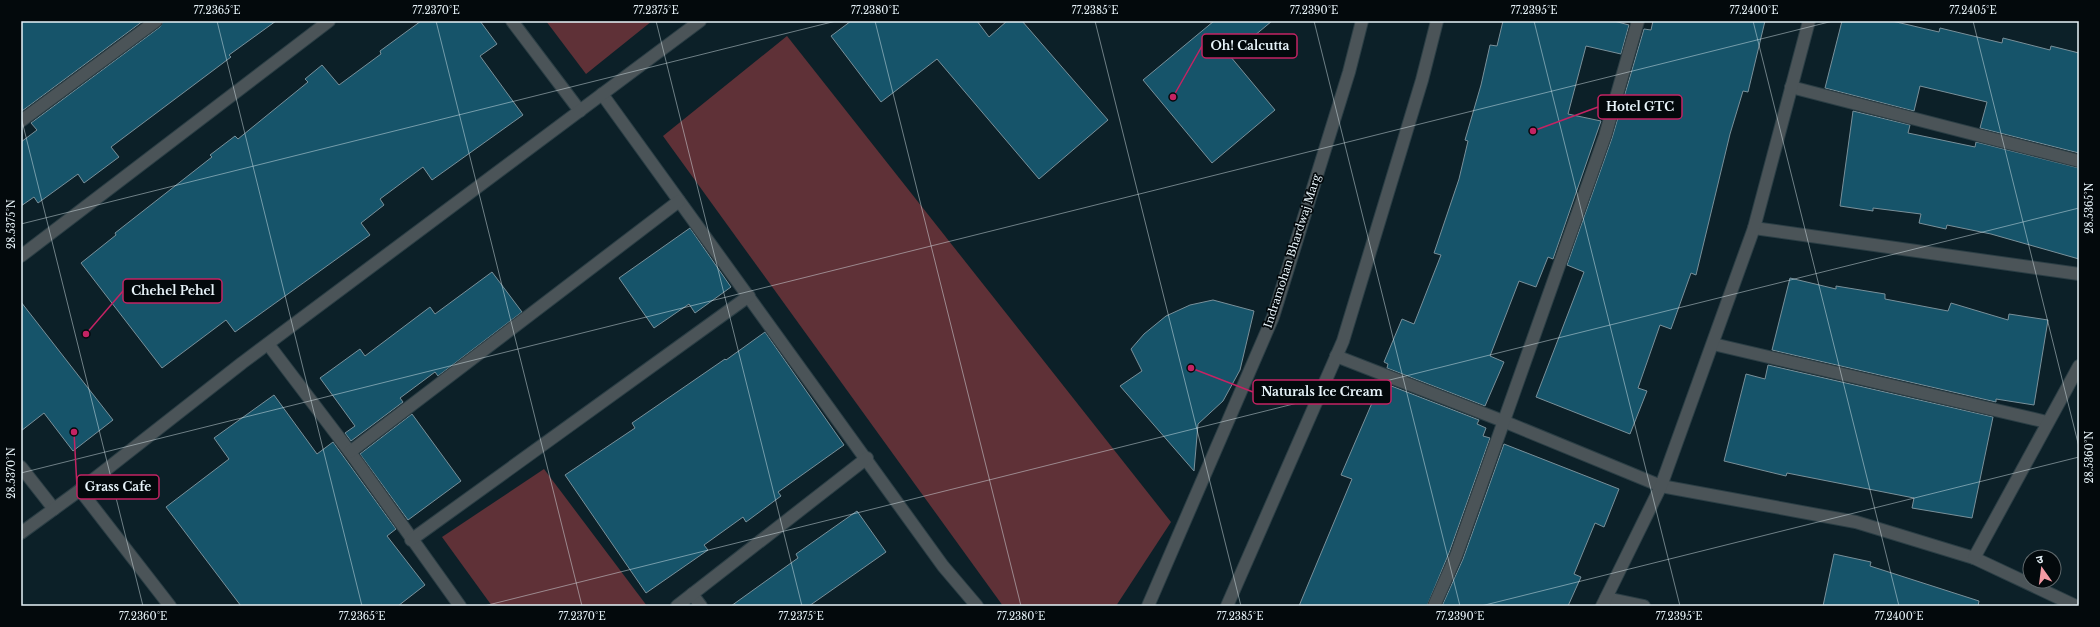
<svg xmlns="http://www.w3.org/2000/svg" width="2100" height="627" viewBox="0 0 2100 627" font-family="'Libre Baskerville','Noto Sans Devanagari',serif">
	<rect width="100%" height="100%" fill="#0c2028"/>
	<!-- green -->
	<g fill="#5f3137">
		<path d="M 546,21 L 652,21 L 586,74 Z"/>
		<path d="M 787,36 L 1171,522 L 1116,606 L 1003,606 L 663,136 Z"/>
		<path d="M 544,469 L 647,606 L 492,606 L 442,537 Z"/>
	</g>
	<!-- building -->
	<g fill="#16546a" stroke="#79909a">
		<path d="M 21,21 L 143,21 L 22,111 Z"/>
		<path d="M 163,21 L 276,21 L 229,55 L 231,57 L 111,147 L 119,157 L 84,183 L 78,174 L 38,203 L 34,197 L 21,206 L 21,142 L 37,130 L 31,123 L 160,27 Z"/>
		<path d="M 421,21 L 480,21 L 497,44 L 480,56 L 523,115 L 432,180 L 423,167 L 380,199 L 384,205 L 361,223 L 370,235 L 235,332 L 226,320 L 162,368 L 81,263 L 116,235 L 115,233 L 212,157 L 210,155 L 235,136 L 238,139 L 308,82 L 305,79 L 322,65 L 339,85 L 381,54 L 380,51 Z"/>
		<path d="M 851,21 L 977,21 L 989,37 L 1007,21 L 1022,21 L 1108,120 L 1039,179 L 937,59 L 881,102 L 831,36 Z"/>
		<path d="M 1214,21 L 1272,21 L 1230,56 L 1275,110 L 1212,163 L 1143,80 Z"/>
		<path d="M 1503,21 L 1614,21 L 1629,25 L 1621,54 L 1586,46 L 1568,114 L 1601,121 L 1553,259 L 1548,257 L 1536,287 L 1519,281 L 1490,356 L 1504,362 L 1485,406 L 1387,368 L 1388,364 L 1384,362 L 1402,319 L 1414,324 L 1441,255 L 1434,253 L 1459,179 L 1468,141 L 1465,140 L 1481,85 L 1490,45 L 1497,46 Z"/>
		<path d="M 1653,21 L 1765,21 L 1748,92 L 1743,91 L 1730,134 L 1696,275 L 1691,273 L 1671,329 L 1660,325 L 1638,388 L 1647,391 L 1630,434 L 1536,397 L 1584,272 L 1567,265 L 1612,138 L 1644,29 L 1651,30 Z"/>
		<path d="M 1842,21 L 1892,21 L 1939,32 L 1940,28 L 2002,43 L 2003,38 L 2050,50 L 2051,46 L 2079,53 L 2079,153 L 1980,128 L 1987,102 L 1920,86 L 1914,111 L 1825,88 Z"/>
		<path d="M 1853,111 L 1910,125 L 1908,133 L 1975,147 L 1976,142 L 2079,168 L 2079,259 L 1991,234 L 1947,225 L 1946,229 L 1919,223 L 1921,214 L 1873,208 L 1873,211 L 1840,206 Z"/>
		<path d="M 690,228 L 731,287 L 695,313 L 689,304 L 654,328 L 619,278 Z"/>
		<path d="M 492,272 L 522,312 L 438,376 L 435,372 L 400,398 L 403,402 L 351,441 L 345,433 L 355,426 L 320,378 L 360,349 L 365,356 L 430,307 L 435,314 Z"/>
		<path d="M 1790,278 L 1836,289 L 1836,286 L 1885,294 L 1885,299 L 1948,311 L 1951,303 L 2008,320 L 2009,314 L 2048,320 L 2034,405 L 1996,399 L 1996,402 L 1772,350 Z"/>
		<path d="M 1213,300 L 1254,311 L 1240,370 L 1223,401 L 1198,424 L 1194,471 L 1120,386 L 1142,371 L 1131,349 L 1144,334 L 1166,316 L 1190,305 Z"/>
		<path d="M 21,302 L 113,420 L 73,451 L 44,413 L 21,431 Z"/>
		<path d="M 765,332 L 844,445 L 778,492 L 781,496 L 746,522 L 743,517 L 704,545 L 708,550 L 646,593 L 565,475 L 635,428 L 632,423 L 725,359 L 726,360 Z"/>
		<path d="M 1768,365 L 1993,417 L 1972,518 L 1912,508 L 1914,498 L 1787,473 L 1786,476 L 1724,461 L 1746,374 L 1765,379 Z"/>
		<path d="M 1381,382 L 1479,420 L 1477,424 L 1486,428 L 1483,436 L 1490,438 L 1449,553 L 1427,606 L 1299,606 L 1352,479 L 1341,475 Z"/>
		<path d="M 274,395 L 317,454 L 333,442 L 396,529 L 387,536 L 425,585 L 398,606 L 241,606 L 166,507 L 229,459 L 214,438 Z"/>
		<path d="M 412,414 L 461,481 L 408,520 L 360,454 Z"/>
		<path d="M 1504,444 L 1619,489 L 1604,527 L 1595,523 L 1574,574 L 1581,577 L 1568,606 L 1442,606 L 1463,559 Z"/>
		<path d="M 857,511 L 886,552 L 809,606 L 731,606 L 798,558 L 796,554 Z"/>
		<path d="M 1834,554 L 1871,562 L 1870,566 L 1979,601 L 1978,606 L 1823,606 Z"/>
	</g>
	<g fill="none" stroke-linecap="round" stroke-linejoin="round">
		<defs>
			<g id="minor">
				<path d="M 512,21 L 580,111"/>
				<path d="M 1791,87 L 2079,161"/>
				<path d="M 602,94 L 943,566 L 977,606"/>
				<path d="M 21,121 L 156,21"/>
				<path d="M 1754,228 L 2079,274"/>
				<path d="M 21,256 L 329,21"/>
				<path d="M 268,344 L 350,452 L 460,606"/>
				<path d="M 1713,344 L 2047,422"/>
				<path d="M 1336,356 L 1503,421 L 1661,486 L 1856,522 L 1974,558 L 2076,606"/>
				<path d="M 350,452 L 679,201"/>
				<path d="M 21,467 L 54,509"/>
				<path d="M 80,490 L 170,606"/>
				<path d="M 21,533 L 80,490 L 242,363 L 700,21"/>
				<path d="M 411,540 L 749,296"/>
				<path d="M 1974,558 L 2079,366"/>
				<path d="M 692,594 L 701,606"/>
				<path d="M 1606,598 L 1644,606"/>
				<path d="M 677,606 L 867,458"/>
				<path d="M 1434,606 L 1456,556 L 1605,136 L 1638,21"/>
				<path d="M 1602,606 L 1661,486 L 1754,228 L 1809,21"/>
			</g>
			<g id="tertiary">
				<path d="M 1148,606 L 1273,317 L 1349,72 L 1362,21"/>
				<path d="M 1227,606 L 1343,341 L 1422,80 L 1437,21"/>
			</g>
		</defs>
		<!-- minor casing -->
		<use href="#minor" stroke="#2b3e45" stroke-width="14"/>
		<!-- tertiary casing -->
		<use href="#tertiary" stroke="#2b3e45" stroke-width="14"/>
		<!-- minor -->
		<use href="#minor" stroke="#4b5458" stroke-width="12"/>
		<!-- tertiary -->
		<use href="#tertiary" stroke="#4b5458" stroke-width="12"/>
	</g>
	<!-- ticks -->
	<path fill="none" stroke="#e7f3f9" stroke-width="1" stroke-opacity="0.45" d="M 217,21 L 362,606M 436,21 L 582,606M 656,21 L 802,606M 875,21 L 1021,606M 1095,21 L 1241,606M 1314,21 L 1460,606M 1534,21 L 1680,606M 1753,21 L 1899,606M 1973,21 L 2079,447M 21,117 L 143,606M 21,224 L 836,21M 21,473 L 1833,21M 484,606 L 2079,208M 1481,606 L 2079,457"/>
	<g text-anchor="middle" stroke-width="3.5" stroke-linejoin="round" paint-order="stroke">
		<!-- street labels -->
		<g font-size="11" fill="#e7f3f9" stroke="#03090c">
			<text transform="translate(1292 251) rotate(-72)" y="4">Indramohan Bhardwaj Marg</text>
		</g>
	</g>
	<!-- callouts -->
	<path fill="none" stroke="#c42363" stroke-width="1.5" d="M1173 97L1202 46M1533 131L1598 107M86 334L123 291M1191 368L1253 392M74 432L77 487"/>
	<g fill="#c42363" stroke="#03090c" stroke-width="1.5">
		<circle cx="1173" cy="97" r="4"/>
		<circle cx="1533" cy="131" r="4"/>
		<circle cx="86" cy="334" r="4"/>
		<circle cx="1191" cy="368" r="4"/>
		<circle cx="74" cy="432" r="4"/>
	</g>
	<g fill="#03090c" stroke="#c42363" stroke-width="1.5">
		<rect x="1202" y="34" width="95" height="24" rx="4"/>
		<rect x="1598" y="95" width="84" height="24" rx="4"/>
		<rect x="123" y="279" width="99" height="24" rx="4"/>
		<rect x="1253" y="380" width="138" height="24" rx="4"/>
		<rect x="77" y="475" width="82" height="24" rx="4"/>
	</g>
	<g font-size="12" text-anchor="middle" font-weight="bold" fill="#e7f3f9">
		<text x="1250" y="50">Oh! Calcutta</text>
		<text x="1640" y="111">Hotel GTC</text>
		<text x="173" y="295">Chehel Pehel</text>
		<text x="1322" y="396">Naturals Ice Cream</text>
		<text x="118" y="491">Grass Cafe</text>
	</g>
	<!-- border -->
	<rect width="2100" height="627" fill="none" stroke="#03090c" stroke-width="44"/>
	<!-- north arrow -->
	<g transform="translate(2042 569) rotate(346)"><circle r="19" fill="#03090c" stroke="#5e676b"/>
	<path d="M0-3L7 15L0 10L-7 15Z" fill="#f49aa4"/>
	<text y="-6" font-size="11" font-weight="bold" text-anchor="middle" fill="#e7f3f9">उ</text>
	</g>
	<rect x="22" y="22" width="2056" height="583" fill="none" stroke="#e7f3f9" stroke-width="1.5"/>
	<g font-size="10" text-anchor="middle" fill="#e7f3f9">
		<text x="217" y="14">77.2365°E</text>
		<text x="436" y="14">77.2370°E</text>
		<text x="656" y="14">77.2375°E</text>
		<text x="875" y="14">77.2380°E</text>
		<text x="1095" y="14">77.2385°E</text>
		<text x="1314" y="14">77.2390°E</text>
		<text x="1534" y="14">77.2395°E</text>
		<text x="1754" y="14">77.2400°E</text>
		<text x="1973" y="14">77.2405°E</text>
		<text transform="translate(2089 208) rotate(-90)" y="4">28.5365°N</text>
		<text transform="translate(11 224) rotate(-90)" y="4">28.5375°N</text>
		<text transform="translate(2089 457) rotate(-90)" y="4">28.5360°N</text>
		<text transform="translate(11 473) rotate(-90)" y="4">28.5370°N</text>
		<text x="143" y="620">77.2360°E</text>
		<text x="362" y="620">77.2365°E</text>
		<text x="582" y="620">77.2370°E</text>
		<text x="801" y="620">77.2375°E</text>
		<text x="1021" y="620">77.2380°E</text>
		<text x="1240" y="620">77.2385°E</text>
		<text x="1460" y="620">77.2390°E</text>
		<text x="1679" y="620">77.2395°E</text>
		<text x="1899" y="620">77.2400°E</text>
	</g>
</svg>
